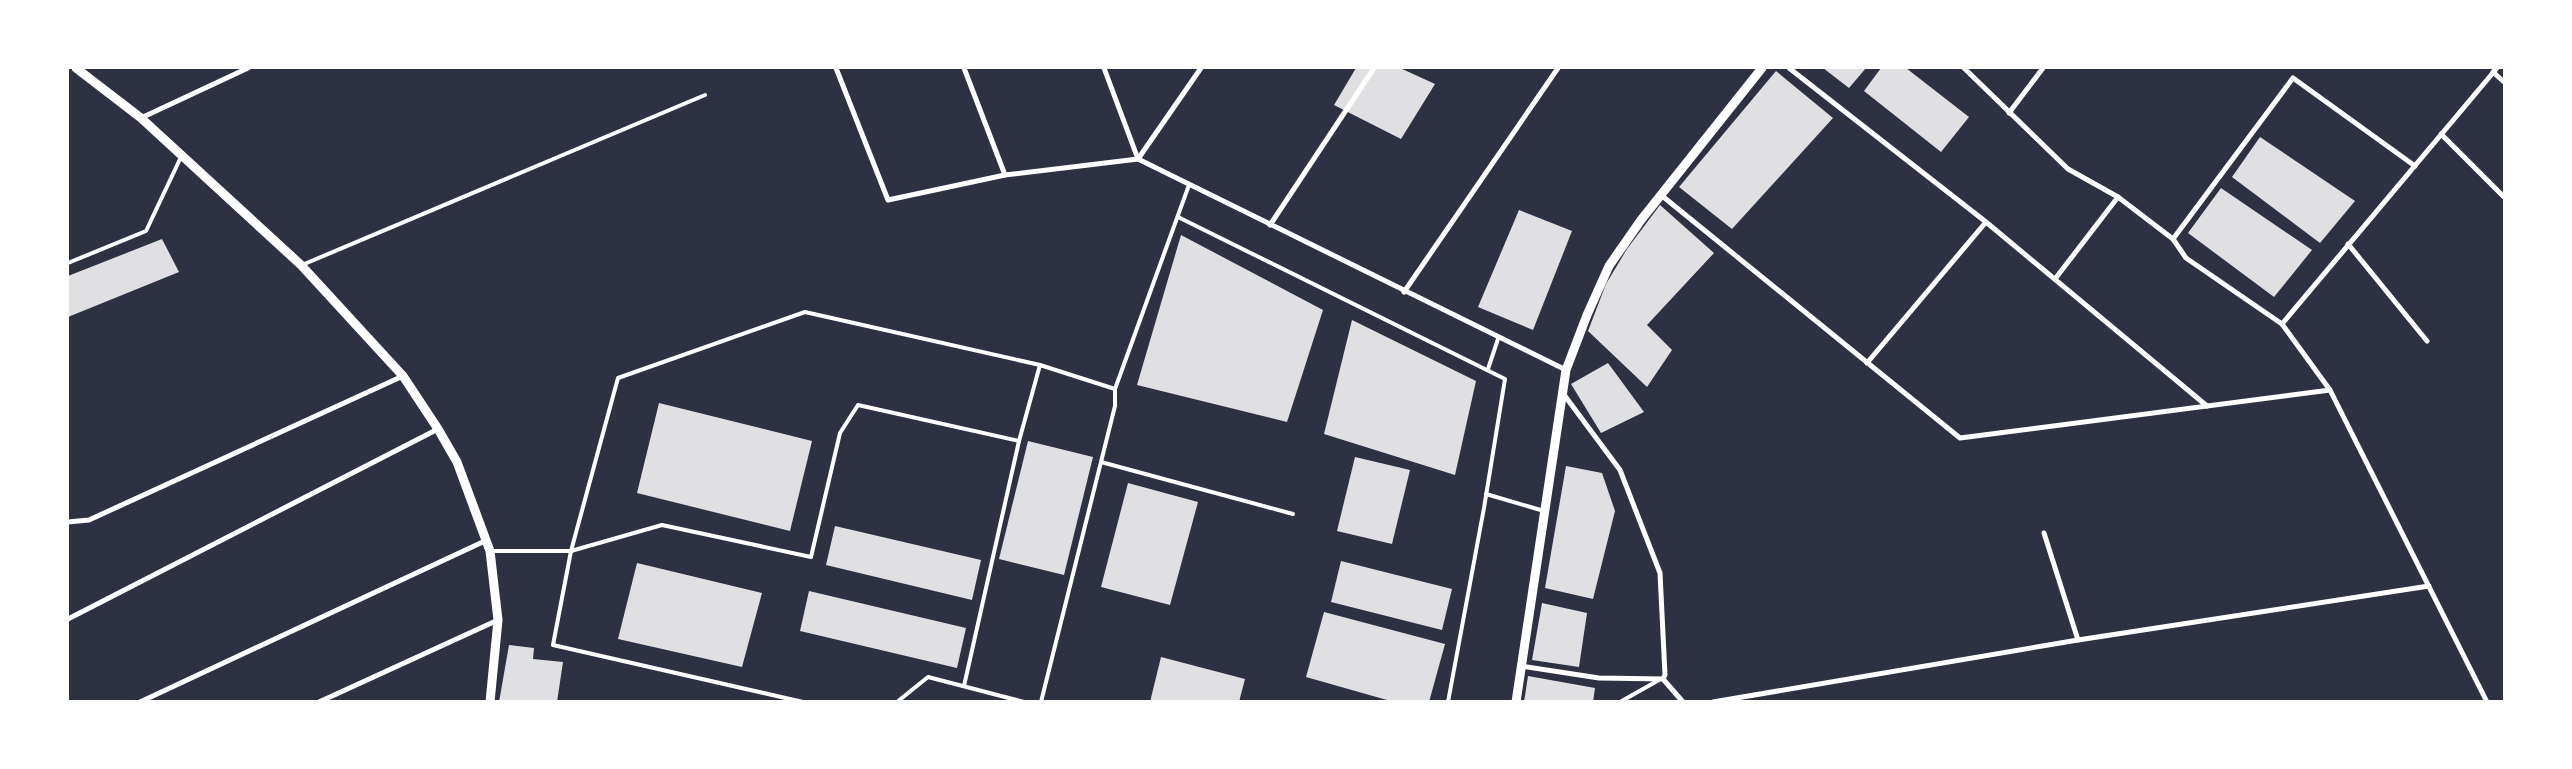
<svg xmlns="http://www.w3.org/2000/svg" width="2572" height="769" viewBox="0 0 2572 769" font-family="'Sofia Sans Condensed',sans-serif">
	<rect width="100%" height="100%" fill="#2d3142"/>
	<!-- building -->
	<g fill="#e0e0e3">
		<path d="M 1356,68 L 1400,68 L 1435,84 L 1401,139 L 1334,105 Z"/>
		<path d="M 1823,68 L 1866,68 L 1849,88 Z"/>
		<path d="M 1881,68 L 1906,68 L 1969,117 L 1941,152 L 1864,91 Z"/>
		<path d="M 1776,71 L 1833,118 L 1732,229 L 1679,187 Z"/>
		<path d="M 2260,137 L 2355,201 L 2320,243 L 2232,177 Z"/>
		<path d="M 2221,188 L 2312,250 L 2274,297 L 2188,233 Z"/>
		<path d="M 1660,205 L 1714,253 L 1647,325 L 1672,350 L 1647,387 L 1588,331 L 1606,284 L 1627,249 Z"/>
		<path d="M 1519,210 L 1572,231 L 1533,330 L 1478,307 Z"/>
		<path d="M 1181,235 L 1323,310 L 1287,422 L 1137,385 Z"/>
		<path d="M 162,239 L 179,272 L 68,317 L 68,276 Z"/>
		<path d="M 1352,320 L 1476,381 L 1455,475 L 1324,434 Z"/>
		<path d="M 1608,363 L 1644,412 L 1601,433 L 1571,384 Z"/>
		<path d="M 659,403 L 812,441 L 790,531 L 637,493 Z"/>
		<path d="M 1028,441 L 1093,457 L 1064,575 L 999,559 Z"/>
		<path d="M 1355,457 L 1410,470 L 1392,544 L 1337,531 Z"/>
		<path d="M 1566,466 L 1602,473 L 1615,511 L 1593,599 L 1545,588 Z"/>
		<path d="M 1128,483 L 1198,502 L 1170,605 L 1101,587 Z"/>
		<path d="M 835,526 L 981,560 L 972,600 L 826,565 Z"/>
		<path d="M 1341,561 L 1452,589 L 1442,630 L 1331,602 Z"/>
		<path d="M 637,563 L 762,593 L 742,667 L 618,639 Z"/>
		<path d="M 809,591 L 966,628 L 957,668 L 800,631 Z"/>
		<path d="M 1542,603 L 1587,613 L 1579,667 L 1532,660 Z"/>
		<path d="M 1324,612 L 1445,644 L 1429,702 L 1394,702 L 1306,677 Z"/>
		<path d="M 509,645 L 534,648 L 533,659 L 563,662 L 557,702 L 499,702 Z"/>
		<path d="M 1161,657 L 1245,679 L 1239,702 L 1150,702 Z"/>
		<path d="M 1528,676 L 1595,688 L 1593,702 L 1524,702 Z"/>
	</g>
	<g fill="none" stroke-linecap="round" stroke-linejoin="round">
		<!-- service -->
		<g stroke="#fff" stroke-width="4">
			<path d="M 1178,217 L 1505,379 L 1484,508 L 1448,702"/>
			<path d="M 68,263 L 146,231 L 181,157"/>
			<path d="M 302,265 L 705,95"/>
			<path d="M 1488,369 L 1498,339"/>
			<path d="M 1101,462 L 1293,514"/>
			<path d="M 1486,494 L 1544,511"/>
			<path d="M 491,551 L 571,551 L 662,525 L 811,557 L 840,433 L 858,405 L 1019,441"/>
			<path d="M 964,686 L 1019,441 L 1040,365"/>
			<path d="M 803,702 L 553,645 L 571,551 L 618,378 L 805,312 L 1040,365 L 1115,389"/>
			<path d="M 897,702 L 928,677 L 1024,702"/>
			<path d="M 1041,702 L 1115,406 L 1115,389 L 1189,185"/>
			<path d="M 1620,702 L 1659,680"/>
		</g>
		<!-- minor -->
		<g stroke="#fff" stroke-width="5">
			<path d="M 836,68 L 888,200 L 1005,175 L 1138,159 L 1566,370"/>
			<path d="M 964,68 L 1005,175"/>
			<path d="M 1104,68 L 1138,159"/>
			<path d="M 1789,68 L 1986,222 L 2207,406"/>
			<path d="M 1964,68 L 2068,169 L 2118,197 L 2173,239 L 2186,258 L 2282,324 L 2330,390 L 2487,702"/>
			<path d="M 2493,72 L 2504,82"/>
			<path d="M 2009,113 L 2043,68"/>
			<path d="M 141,118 L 248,68"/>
			<path d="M 2441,134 L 2504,197"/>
			<path d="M 1138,159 L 1201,68"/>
			<path d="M 1661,195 L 1960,438 L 2330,390"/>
			<path d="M 1270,225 L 1374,68"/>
			<path d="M 2173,239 L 2293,78 L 2415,166"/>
			<path d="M 2348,244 L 2427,341"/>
			<path d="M 2055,279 L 2118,197"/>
			<path d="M 1404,292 L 1558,68"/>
			<path d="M 2282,324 L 2497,68"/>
			<path d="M 1867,363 L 1986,222"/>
			<path d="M 1562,392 L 1620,470 L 1660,573 L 1665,675 L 1663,679 L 1683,702"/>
			<path d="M 68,522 L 89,520 L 403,376"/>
			<path d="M 2044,533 L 2078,640"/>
			<path d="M 68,619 L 438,429"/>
			<path d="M 1521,666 L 1599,678 L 1663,679"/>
			<path d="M 140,702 L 487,540"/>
			<path d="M 319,702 L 498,620"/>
			<path d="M 1713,702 L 2078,640 L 2429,586"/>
		</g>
		<!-- tertiary -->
		<g stroke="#fff" stroke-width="9">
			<path d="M 76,68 L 141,118 L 301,265 L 403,376 L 438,429 L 457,462 L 490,551 L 498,620 L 490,702"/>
			<path d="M 1516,702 L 1566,370 L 1587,315 L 1609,266 L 1641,220 L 1762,68"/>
		</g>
	</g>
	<!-- border -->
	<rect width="2572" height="769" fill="none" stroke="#ffffff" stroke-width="138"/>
</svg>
